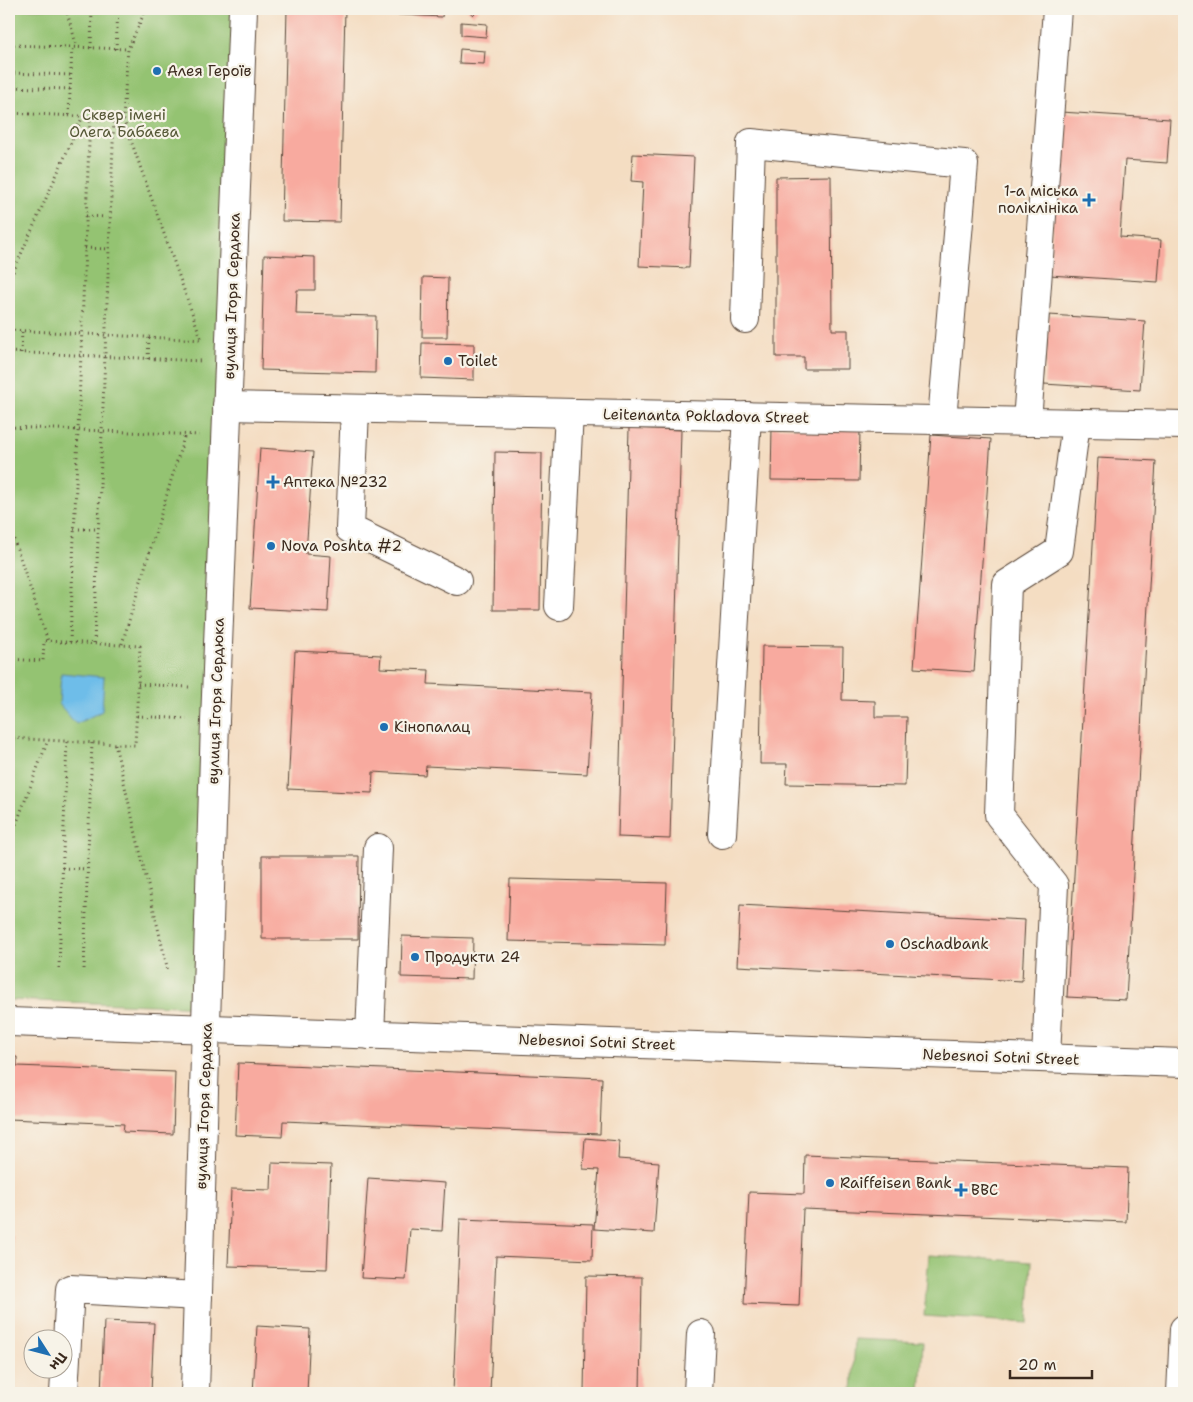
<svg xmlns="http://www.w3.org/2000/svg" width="1193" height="1402" viewBox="0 0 1193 1402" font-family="'Shantell Sans',sans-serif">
	<rect width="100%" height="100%" fill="#f7f3e8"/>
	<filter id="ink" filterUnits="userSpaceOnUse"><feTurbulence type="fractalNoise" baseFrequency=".02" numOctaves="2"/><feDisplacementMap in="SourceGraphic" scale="10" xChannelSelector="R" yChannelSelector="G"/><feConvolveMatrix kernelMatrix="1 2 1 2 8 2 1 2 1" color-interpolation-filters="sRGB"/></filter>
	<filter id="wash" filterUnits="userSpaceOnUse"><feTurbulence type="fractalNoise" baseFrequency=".0096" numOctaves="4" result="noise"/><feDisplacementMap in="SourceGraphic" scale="20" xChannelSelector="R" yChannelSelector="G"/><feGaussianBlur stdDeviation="1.12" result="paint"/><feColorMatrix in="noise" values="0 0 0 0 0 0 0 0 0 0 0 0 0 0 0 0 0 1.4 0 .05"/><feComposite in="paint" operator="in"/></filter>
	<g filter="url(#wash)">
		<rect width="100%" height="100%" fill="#f4ddc2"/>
		<!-- green -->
		<g fill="#94c372" stroke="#687648">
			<path d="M 9,9 L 243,9 L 207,1007 L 9,1000 Z"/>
			<path d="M 929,1255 L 1032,1262 L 1028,1323 L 924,1316 Z"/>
			<path d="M 855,1339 L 923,1342 L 920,1393 L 852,1393 Z"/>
		</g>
		<!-- water -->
		<path fill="#6ebde9" stroke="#547484" d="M 61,673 L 104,677 L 102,711 L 76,724 L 59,704 Z"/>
		<g id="blocks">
			<!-- building -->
			<g fill="#f8aa9f">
				<path d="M 287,9 L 345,9 L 340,222 L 282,221 Z"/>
				<path d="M 364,9 L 443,9 L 442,17 L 363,13 Z"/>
				<path d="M 466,9 L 479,9 L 473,15 Z"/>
				<path d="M 818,9 L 863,9 L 863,12 L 818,10 Z"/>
				<path d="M 461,22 L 487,24 L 486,37 L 461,35 Z"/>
				<path d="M 460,49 L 485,51 L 484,64 L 459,63 Z"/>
				<path d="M 1061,112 L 1170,119 L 1167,163 L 1125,160 L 1120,237 L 1161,240 L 1158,282 L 1049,275 Z"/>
				<path d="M 633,154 L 694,157 L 689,268 L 639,266 L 643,182 L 631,181 Z"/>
				<path d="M 831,176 L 832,330 L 848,330 L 848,369 L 804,369 L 804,357 L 776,357 L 776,177 Z"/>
				<path d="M 264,255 L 315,257 L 315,290 L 297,290 L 296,314 L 376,316 L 375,373 L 261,370 Z"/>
				<path d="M 423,277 L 448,278 L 447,337 L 422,337 Z"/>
				<path d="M 1049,315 L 1145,321 L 1140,390 L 1044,384 Z"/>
				<path d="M 422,343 L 474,344 L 474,380 L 421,378 Z"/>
				<path d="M 772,427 L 860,429 L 859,481 L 771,480 Z"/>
				<path d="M 629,428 L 681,430 L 670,839 L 618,837 Z"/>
				<path d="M 931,435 L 991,439 L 974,672 L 914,668 Z"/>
				<path d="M 260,448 L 313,452 L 306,554 L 331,556 L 328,612 L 250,608 Z"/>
				<path d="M 495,452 L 542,453 L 540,610 L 493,610 Z"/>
				<path d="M 1098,458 L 1156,461 L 1126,1000 L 1067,997 Z"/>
				<path d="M 762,646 L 843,647 L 842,700 L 875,701 L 875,717 L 907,717 L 905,786 L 786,784 L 787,764 L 760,764 Z"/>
				<path d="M 295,651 L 381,655 L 380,668 L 429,670 L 428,684 L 592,692 L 587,774 L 426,766 L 425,775 L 373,772 L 372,793 L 288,789 Z"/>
				<path d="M 262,856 L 359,856 L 358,939 L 262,939 Z"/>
				<path d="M 510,879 L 667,883 L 665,945 L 508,941 Z"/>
				<path d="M 740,905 L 1025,920 L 1022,981 L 737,966 Z"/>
				<path d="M 402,936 L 473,938 L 472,979 L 401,977 Z"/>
				<path d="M 9,1057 L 17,1057 L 17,1066 L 175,1072 L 173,1134 L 123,1132 L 124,1124 L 9,1119 Z"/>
				<path d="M 238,1063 L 602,1078 L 600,1134 L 283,1121 L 282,1137 L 235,1135 Z"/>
				<path d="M 585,1138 L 619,1141 L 618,1159 L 659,1162 L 654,1233 L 594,1229 L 599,1170 L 583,1169 Z"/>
				<path d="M 805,1155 L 1128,1168 L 1126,1222 L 803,1209 L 799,1306 L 744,1304 L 749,1192 L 804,1194 Z"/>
				<path d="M 272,1163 L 331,1165 L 327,1269 L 228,1266 L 231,1189 L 271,1190 Z"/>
				<path d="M 368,1178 L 445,1183 L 442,1231 L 410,1229 L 406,1280 L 361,1278 Z"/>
				<path d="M 460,1219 L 593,1224 L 592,1260 L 496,1256 L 490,1393 L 453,1393 Z"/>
				<path d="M 9,1235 L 12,1235 L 10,1278 L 9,1278 Z"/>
				<path d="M 586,1276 L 642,1277 L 640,1393 L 584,1393 Z"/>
				<path d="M 104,1321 L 154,1323 L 151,1393 L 101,1393 Z"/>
				<path d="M 257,1326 L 310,1329 L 307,1393 L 253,1393 Z"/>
			</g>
		</g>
	</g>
	<g filter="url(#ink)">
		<use href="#blocks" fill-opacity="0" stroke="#574537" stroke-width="1"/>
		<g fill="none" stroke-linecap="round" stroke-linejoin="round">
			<defs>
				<g id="minor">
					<path d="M 745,319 L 751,143 L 964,164 L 942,420"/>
					<path d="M 227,406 L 1184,425"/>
					<path d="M 355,409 L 350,529 L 457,581"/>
					<path d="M 1027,422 L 1057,9"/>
					<path d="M 559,606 L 569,413"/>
					<path d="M 722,834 L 747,416"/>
					<path d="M 9,1022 L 1184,1063"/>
					<path d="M 370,1035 L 378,848"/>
					<path d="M 1046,1058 L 1054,885 L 999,815 L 1007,584 L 1059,551 L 1076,423"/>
					<path d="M 64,1393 L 70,1289 L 198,1296"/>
					<path d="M 195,1393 L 215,721 L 243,9"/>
					<path d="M 698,1393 L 701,1334"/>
					<path d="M 1181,1393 L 1184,1329"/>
				</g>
			</defs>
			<!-- minor casing -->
			<use href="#minor" stroke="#574537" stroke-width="30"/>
			<!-- path -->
			<g stroke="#574537" stroke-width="3" stroke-dasharray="1 4" stroke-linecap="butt">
				<path d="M 66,9 L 77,47"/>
				<path d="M 146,9 L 128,49 L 123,118 L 201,338"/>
				<path d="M 9,45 L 128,49"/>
				<path d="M 91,48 L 92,9"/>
				<path d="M 116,49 L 118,9"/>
				<path d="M 9,73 L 71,75"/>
				<path d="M 9,87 L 70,89"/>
				<path d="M 9,113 L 123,118"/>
				<path d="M 69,115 L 72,47"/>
				<path d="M 86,216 L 110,217"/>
				<path d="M 85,248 L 109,249"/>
				<path d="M 9,281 L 83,116"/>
				<path d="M 9,330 L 203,340"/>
				<path d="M 9,352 L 202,361"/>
				<path d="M 21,353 L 22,331"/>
				<path d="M 148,359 L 149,338"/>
				<path d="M 9,427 L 199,435"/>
				<path d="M 9,525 L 48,641"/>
				<path d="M 74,529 L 98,529"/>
				<path d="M 70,642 L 90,116"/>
				<path d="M 94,643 L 114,118"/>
				<path d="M 122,644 L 185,434"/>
				<path d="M 9,659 L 43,661 L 44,641 L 140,646 L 135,745 L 9,738"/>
				<path d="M 138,684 L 189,687"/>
				<path d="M 137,716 L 187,719"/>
				<path d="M 115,744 L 168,971"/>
				<path d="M 9,843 L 48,740"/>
				<path d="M 62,868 L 87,869"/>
				<path d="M 59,968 L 67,741"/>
				<path d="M 84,969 L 92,743"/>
			</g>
			<!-- minor -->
			<use href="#minor" stroke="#fff" stroke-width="28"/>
		</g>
	</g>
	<!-- markers -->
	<g fill="#1f6fb2" stroke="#f7f3e8" stroke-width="2">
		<circle cx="157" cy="71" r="5"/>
		<path d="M1086.5 192.5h5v5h5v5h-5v5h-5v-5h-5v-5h5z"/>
		<circle cx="448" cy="361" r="5"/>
		<path d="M270.5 474.5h5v5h5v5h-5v5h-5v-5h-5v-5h5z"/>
		<circle cx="271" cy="546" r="5"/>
		<circle cx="384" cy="727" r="5"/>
		<circle cx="890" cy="944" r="5"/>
		<circle cx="415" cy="957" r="5"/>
		<circle cx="830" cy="1183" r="5"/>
		<path d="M958.5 1182.5h5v5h5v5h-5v5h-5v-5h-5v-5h5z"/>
	</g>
	<g text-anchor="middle" stroke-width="4.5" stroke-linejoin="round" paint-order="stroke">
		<!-- poi labels -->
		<g font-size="15" fill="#3b2a1e" stroke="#f7f3e8" text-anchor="start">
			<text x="167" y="76">Алея Героїв</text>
			<text x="1078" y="196" text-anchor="end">1-а міська<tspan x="1078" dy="17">поліклініка</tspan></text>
			<text x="458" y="366">Toilet</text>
			<text x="283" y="487">Аптека №232</text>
			<text x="281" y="551">Nova Poshta #2</text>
			<text x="394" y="732">Кінопалац</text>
			<text x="900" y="949">Oschadbank</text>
			<text x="425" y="962">Продукти 24</text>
			<text x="840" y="1188">Raiffeisen Bank</text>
			<text x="971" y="1195">ВВС</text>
		</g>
		<!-- park labels -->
		<g font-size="15" fill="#565837" stroke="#f7f3e8">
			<text x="124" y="120">Сквер імені<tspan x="124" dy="17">Олега Бабаєва</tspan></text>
		</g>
		<!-- street labels -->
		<g font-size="15" fill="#3b2a1e" stroke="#f7f3e8">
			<text transform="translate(232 296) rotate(-88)" y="5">вулиця Ігоря Сердюка</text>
			<text transform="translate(706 416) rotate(1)" y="5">Leitenanta Pokladova Street</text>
			<text transform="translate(216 701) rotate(-88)" y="5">вулиця Ігоря Сердюка</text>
			<text transform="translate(597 1042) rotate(2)" y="5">Nebesnoi Sotni Street</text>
			<text transform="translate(1001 1057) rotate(2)" y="5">Nebesnoi Sotni Street</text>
			<text transform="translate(204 1106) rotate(-88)" y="5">вулиця Ігоря Сердюка</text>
		</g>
	</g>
	<!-- margin -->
	<rect width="1193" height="1402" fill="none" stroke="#f7f3e8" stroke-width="30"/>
	<!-- north arrow -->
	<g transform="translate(48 1354) rotate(126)"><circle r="24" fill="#f7f3e8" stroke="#aca397"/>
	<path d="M0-4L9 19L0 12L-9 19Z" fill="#1f6fb2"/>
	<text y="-8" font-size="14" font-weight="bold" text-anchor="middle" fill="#3b2a1e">Пн</text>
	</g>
	<!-- scale -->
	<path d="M1010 1370v8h82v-8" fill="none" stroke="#3b2a1e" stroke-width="2.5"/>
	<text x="1018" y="1370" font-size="15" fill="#3b2a1e" stroke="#f7f3e8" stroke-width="4" paint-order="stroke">20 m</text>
</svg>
